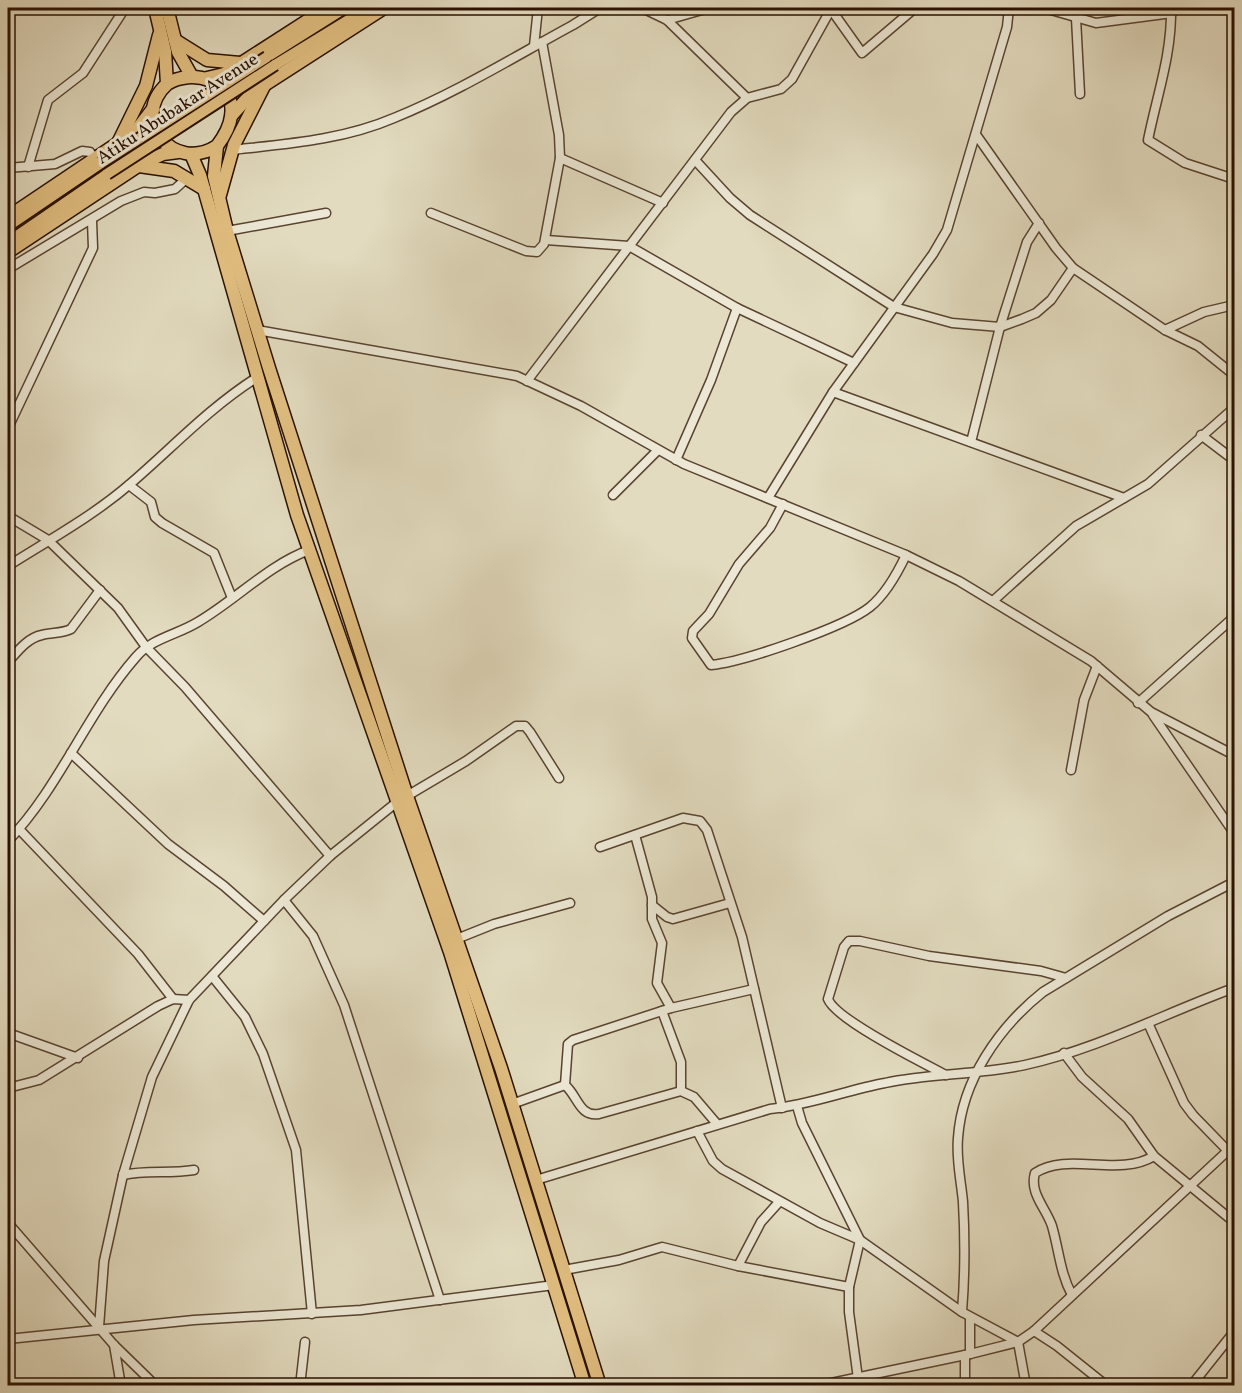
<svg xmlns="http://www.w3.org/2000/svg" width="1242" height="1393" viewBox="0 0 1242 1393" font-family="Vollkorn,serif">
	<rect width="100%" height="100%" fill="#e2dbbf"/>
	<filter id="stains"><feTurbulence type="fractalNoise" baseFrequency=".00333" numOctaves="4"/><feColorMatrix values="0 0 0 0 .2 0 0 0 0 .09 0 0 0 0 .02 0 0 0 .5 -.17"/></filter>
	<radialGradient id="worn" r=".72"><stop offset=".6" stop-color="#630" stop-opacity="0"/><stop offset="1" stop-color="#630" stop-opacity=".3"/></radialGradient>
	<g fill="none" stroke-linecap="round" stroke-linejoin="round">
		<defs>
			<g id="minor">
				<path d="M 642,8 L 667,20 L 747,98"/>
				<path d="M 830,8 L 862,53 L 915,8"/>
				<path d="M 1044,8 L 1096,23 L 1172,13"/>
				<path d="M 1171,8 C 1172,54 1157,95 1148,140 L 1185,163 L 1234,179"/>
				<path d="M 1076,18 L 1080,94"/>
				<path d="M 667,20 L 709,8"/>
				<path d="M 534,46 L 538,8"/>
				<path d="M 977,136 L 1056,248 L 1073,268 L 1165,330 L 1198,346 L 1234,375"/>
				<path d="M 232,150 C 286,144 343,140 394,118 C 456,93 514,57 573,25 L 600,8"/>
				<path d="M 560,158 L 663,203"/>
				<path d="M 695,160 L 730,198 L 750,215 L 894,307 L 952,323 L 1000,327 L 1022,319 L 1036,313 L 1051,300 L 1073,268"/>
				<path d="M 28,167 L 48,100 L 83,73 L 125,8"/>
				<path d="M 8,168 L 55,164 L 82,151 L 90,152 L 94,159"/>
				<path d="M 431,213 L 526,251 L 537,252 L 544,244 L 560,158 L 559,135 L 542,42"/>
				<path d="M 227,231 L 326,213"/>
				<path d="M 546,240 L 629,246 L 737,308 L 854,363"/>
				<path d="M 8,269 L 121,201 L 144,192 L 155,193 L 175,189 L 187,178"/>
				<path d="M 257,330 L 517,376 L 581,406 L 684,464 L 906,555 L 959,581 L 1091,661 L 1151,712 L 1234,755"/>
				<path d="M 1165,330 L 1204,312 L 1234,305"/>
				<path d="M 527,381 L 731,112 L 747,98 L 781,89 L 792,79 L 831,9"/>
				<path d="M 833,392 L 1124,498"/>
				<path d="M 8,428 L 93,248 L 92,221"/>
				<path d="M 1201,435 L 1234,460"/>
				<path d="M 971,442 L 1000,327 L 1027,242 L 1039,223"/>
				<path d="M 676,460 L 711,380 L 737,308"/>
				<path d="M 129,485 L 151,502 L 155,517 L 162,523 L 214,553 L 232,598"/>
				<path d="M 613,495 L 658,450"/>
				<path d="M 768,498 L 833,392 L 933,254 L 947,230 L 1007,27 L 1009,8"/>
				<path d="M 783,504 L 770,528 L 739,564 L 709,614 L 693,631 L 692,638 L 711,665 C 743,662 845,627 870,607 C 886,594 897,574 906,555"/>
				<path d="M 8,516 L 48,540 L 118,608 L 146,647 L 185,687 L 330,856"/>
				<path d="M 8,566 C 49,540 93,516 130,484 C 172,448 209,408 256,378"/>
				<path d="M 993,601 L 1076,526 L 1148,484 L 1234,408"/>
				<path d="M 8,662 C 17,652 27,638 42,635 C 52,632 61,634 71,629 L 100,590"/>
				<path d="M 1138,703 L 1234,617"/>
				<path d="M 1153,715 L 1234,833"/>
				<path d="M 71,753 L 168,844 L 224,886 L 264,921"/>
				<path d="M 1071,770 L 1084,700 L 1097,666"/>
				<path d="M 407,796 L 466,761 L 516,726 L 525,726 L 530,732 L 559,778"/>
				<path d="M 19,829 L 138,954 L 173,999"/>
				<path d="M 635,835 L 652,897 L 652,919 L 662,943 L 657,983 L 671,1008"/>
				<path d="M 8,841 C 60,787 86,714 136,657 C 152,638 177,635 198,622 C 237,599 267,566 309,550"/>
				<path d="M 600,847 L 683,818 L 700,821 L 707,830 L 742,937 L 782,1108"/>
				<path d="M 284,900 L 313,936 L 344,1005 L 440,1300"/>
				<path d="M 652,905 L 667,917 L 673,919 L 730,903"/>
				<path d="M 454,940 L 494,924 L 570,903"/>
				<path d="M 212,976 L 245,1017 L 263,1054 L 296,1150 L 312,1314"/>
				<path d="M 662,1011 L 681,1062 L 681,1091"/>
				<path d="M 1148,1023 L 1184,1103 L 1193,1115 L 1228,1151"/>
				<path d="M 8,1033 L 78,1058"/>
				<path d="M 1064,1053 L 1082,1077 L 1128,1119 L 1154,1156 L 1234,1222"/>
				<path d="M 946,1075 C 923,1063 835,1019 828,999 L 844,947 L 849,941 L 860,941 L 929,956 L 1041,971 L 1066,978"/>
				<path d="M 8,1088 L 39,1080 L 158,1006 L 173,999 L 189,1000"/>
				<path d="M 512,1104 L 565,1085"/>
				<path d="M 797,1106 L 802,1123 L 860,1240 L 849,1287 L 849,1312 L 859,1386"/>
				<path d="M 717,1124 L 694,1097 L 681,1091 L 599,1114 C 579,1117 578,1096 565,1085 L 568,1044 L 573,1040 L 671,1008 L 754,989"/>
				<path d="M 697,1131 L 713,1161 L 722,1169 L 820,1223 L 860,1240 L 962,1312"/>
				<path d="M 123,1175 C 146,1170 170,1174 194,1170"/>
				<path d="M 536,1180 L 770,1109 C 810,1105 847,1090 885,1083 C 931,1073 980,1075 1025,1065 C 1098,1049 1165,1013 1234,988"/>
				<path d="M 8,1223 L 114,1345 L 156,1386"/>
				<path d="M 738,1266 L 761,1222 L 779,1202"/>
				<path d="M 564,1270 L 619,1260 L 662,1247 L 738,1266 L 849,1287"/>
				<path d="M 1072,1295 C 1060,1273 1059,1250 1052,1226 C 1046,1208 1029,1193 1035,1173 C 1068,1151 1118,1178 1154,1156"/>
				<path d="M 99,1327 L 104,1261 L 123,1175 L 152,1077 L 189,1000 L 284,900 L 330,856 L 397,802"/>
				<path d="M 1034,1331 L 1057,1346 L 1107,1386"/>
				<path d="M 8,1339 L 194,1320 L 361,1310 L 554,1285"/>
				<path d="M 1018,1342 L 962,1312 C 965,1275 965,1238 963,1202 C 961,1180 956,1160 958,1138 C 962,1080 999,1027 1043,992 L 1168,916 L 1234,882"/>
				<path d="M 1018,1342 L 1026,1386"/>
				<path d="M 114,1345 L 121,1386"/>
				<path d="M 970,1354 L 970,1317"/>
				<path d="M 965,1355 L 965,1386"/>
				<path d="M 300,1386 L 305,1342"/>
				<path d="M 817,1386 L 970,1354 L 1018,1342 L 1034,1331 L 1234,1145"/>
				<path d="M 1191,1386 L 1234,1332"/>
			</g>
			<g id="major">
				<path d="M 267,57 L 345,8"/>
				<path d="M 275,65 L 368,8"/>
				<path d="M 8,226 L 101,163"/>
				<path d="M 8,242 L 107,174"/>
			</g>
			<g id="highway">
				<path d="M 155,8 L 165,51 L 167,84 C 129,119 173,174 217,146 C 223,138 230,126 231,116 C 237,80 191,68 167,84"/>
				<path d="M 167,8 L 178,52 L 191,75"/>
				<path d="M 175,40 L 207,60 L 240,63"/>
				<path d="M 207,78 L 224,74 L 237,66 L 327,8"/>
				<path d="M 232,115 L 252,93 L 384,8"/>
				<path d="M 119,141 L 146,86 L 159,35"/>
				<path d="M 217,146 L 214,176 L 227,231 L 269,368 L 407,796 L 501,1068 L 600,1386"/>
				<path d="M 191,154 L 200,175 L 297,515 L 450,952 L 585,1386"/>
				<path d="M 139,166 L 174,171 L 204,189"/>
				<path d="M 220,195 L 234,145 L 265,84"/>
				<path d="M 8,217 L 136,131 L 152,110"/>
				<path d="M 8,252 L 141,164 L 163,154 L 178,152"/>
			</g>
		</defs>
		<!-- minor casing -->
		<use href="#minor" stroke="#584430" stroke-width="11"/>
		<!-- major casing -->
		<use href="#major" stroke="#2a1101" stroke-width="14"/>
		<!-- highway casing -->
		<use href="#highway" stroke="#2a1101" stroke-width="15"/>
		<!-- minor -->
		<use href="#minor" stroke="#ece8d5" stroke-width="8"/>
		<!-- major -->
		<use href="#major" stroke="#e1be80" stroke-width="10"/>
		<!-- highway -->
		<use href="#highway" stroke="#e1be80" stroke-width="12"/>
		<defs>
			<g id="major-bridge">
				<path d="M 101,163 L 267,57"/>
				<path d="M 107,174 L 275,65"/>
			</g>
		</defs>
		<!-- major-bridge casing -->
		<use href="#major-bridge" stroke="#2a1101" stroke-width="14" stroke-linecap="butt"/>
		<!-- major-bridge -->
		<use href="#major-bridge" stroke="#e1be80" stroke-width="10"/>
	</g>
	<g text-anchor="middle" stroke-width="6" stroke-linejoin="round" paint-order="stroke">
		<!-- street labels -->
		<g font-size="18" fill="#2a1101" stroke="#ece8d5">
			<text transform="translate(177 108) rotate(-33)" y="6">Atiku Abubakar Avenue</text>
		</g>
	</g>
	<!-- margin -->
	<rect width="1242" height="1393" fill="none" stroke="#e2dbbf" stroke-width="30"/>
	<rect x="9" y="9" width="1224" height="1375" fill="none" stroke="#2a1101" stroke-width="3"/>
	<rect x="15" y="15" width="1212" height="1363" fill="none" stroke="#2a1101" stroke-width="1.5"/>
	<rect width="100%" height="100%" filter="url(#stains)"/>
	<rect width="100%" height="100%" fill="url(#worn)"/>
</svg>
